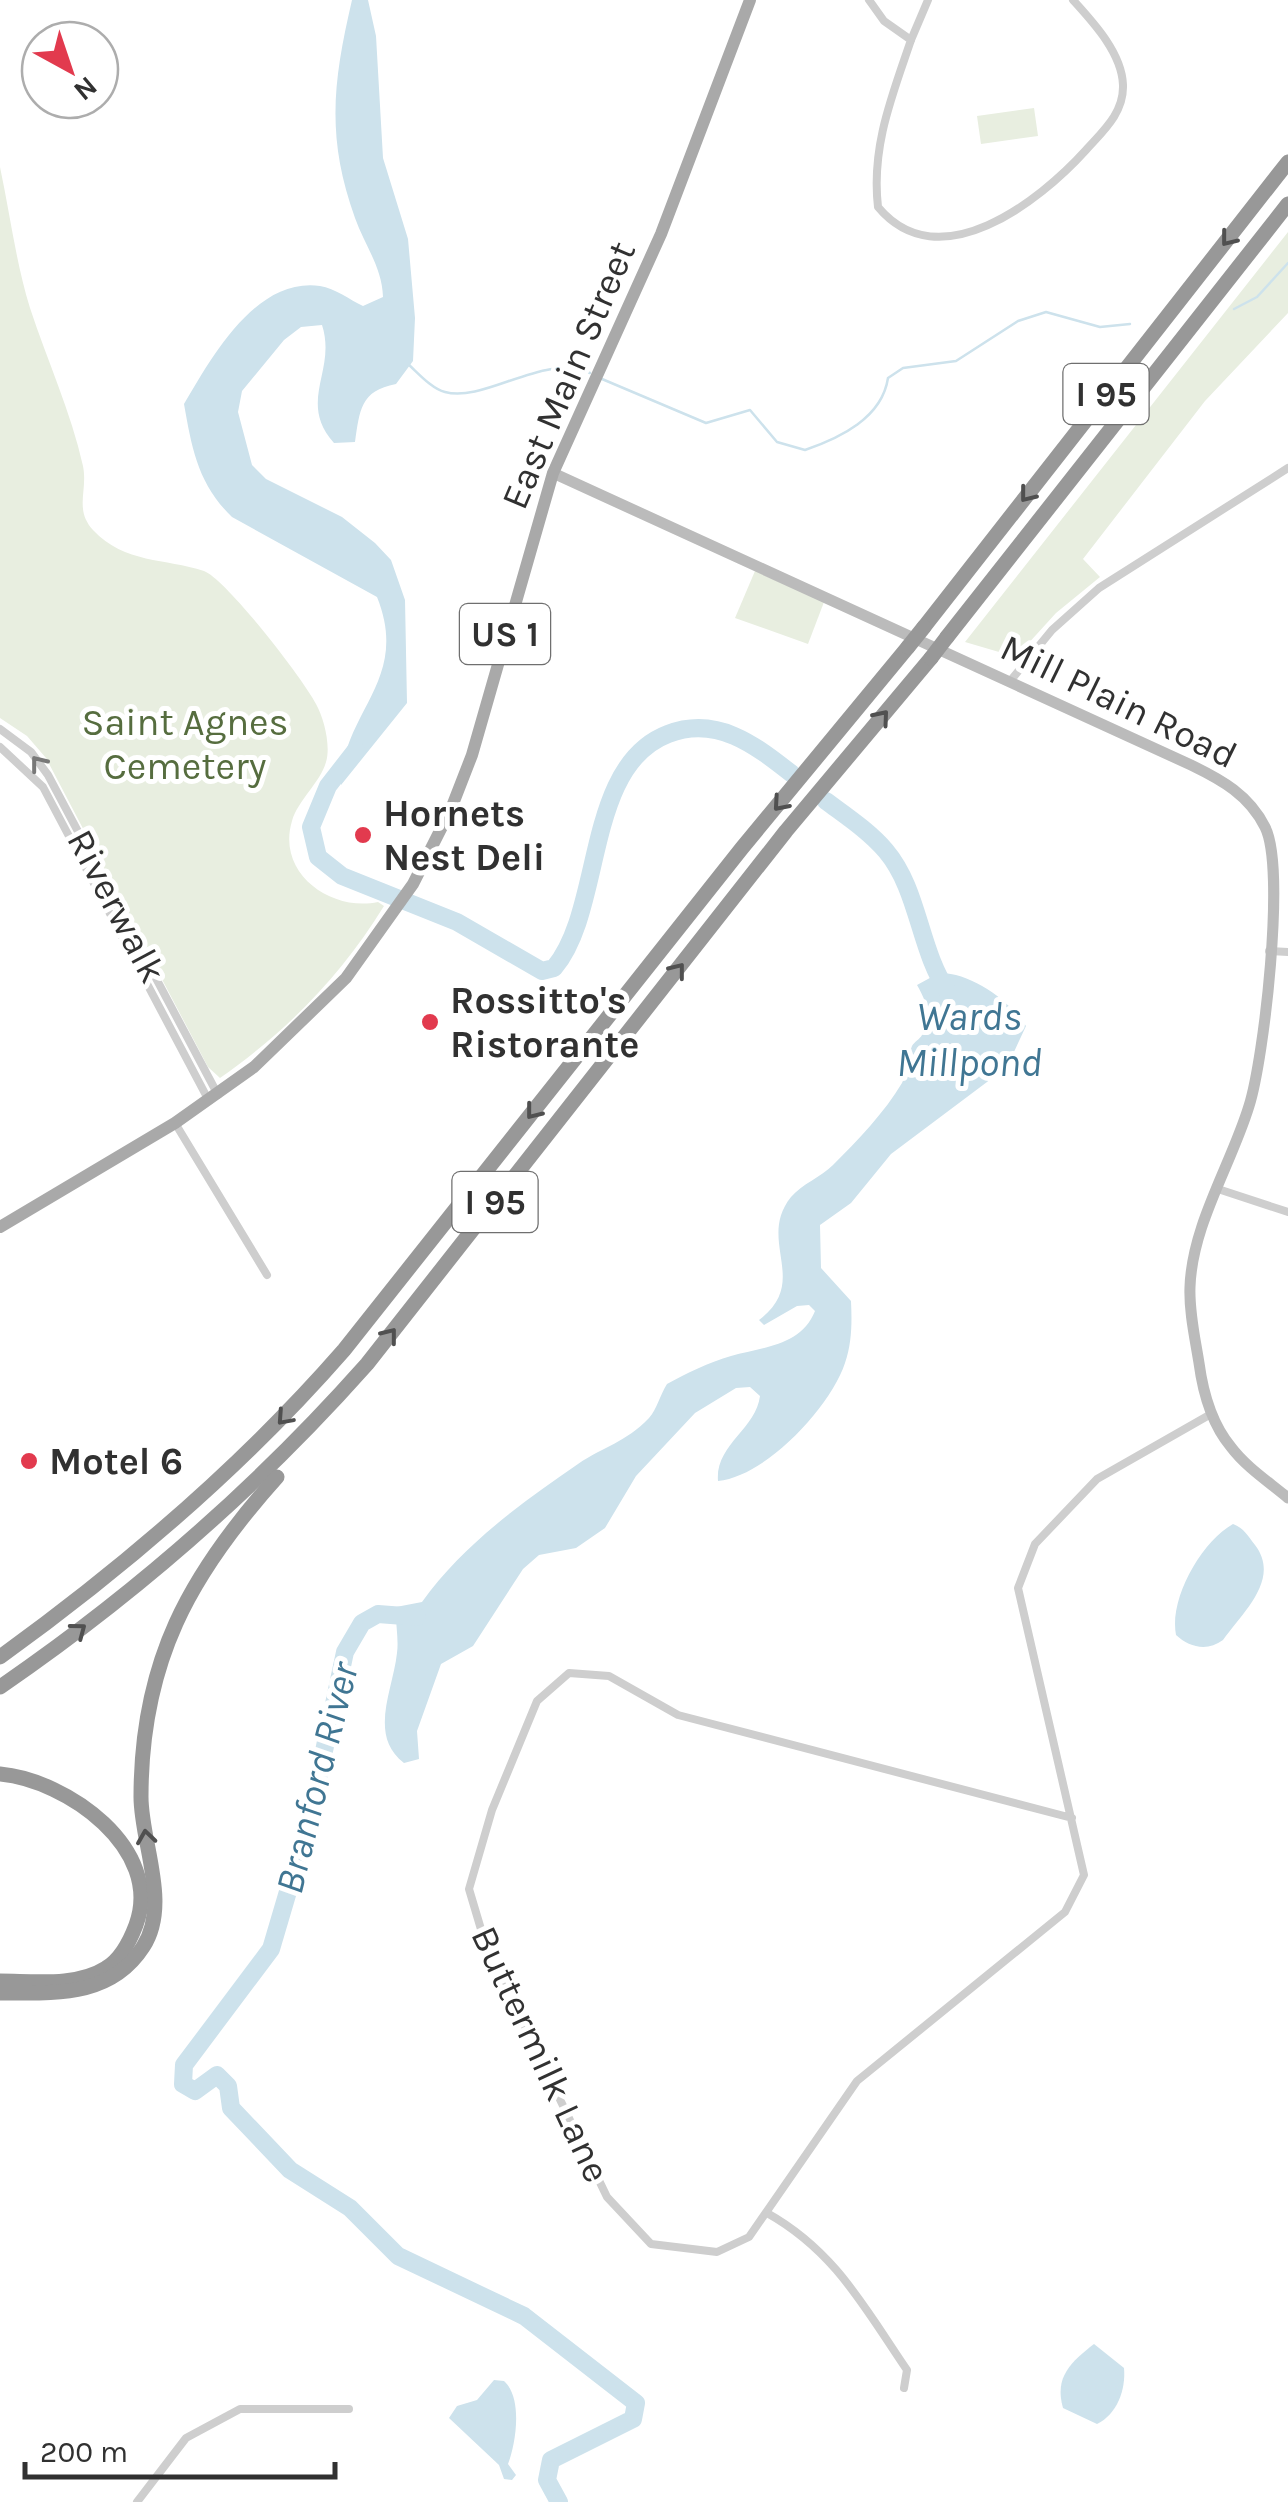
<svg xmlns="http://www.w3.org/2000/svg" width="1288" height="2502" viewBox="0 0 1288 2502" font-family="Karla,sans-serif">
	<rect width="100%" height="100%" fill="#fff"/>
	<!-- green -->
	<g fill="#e8eee0">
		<path d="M 1034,108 L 1038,136 L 981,144 L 977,116 Z"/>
		<path d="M 0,167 C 10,214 16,263 30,308 C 47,360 71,412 83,466 C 88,491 74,509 93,530 C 125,564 165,558 204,571 C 226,579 304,680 316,704 C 324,718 331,746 326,762 C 320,783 298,800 292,821 C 276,874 332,912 378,902 L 384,906 C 341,976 287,1031 220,1078 L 208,1067 L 46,758 L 27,736 L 0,718 Z"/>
		<path d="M 1288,232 L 1288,313 L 1205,401 L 1083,559 L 1100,577 L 1056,613 L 1016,657 L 965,642 Z"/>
		<path d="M 755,571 L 824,602 L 808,644 L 735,618 Z"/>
	</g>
	<!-- water -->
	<g fill="#cde2ec">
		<path d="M 352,0 L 368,0 L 376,36 L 383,158 L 408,239 L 415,318 L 413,361 L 396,384 C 360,391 360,410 355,442 L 334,443 C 297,401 337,371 322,325 L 301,327 L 284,340 L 242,391 L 238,412 L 252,465 L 266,479 L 342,517 L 375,543 L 391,560 L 405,600 L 407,703 L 341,785 C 341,712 411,681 377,597 L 232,517 C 198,484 192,449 184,404 C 211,359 255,277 320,286 C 335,288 350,300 363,306 L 383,297 C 382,267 365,246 355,218 C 326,137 333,82 352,0 Z"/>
		<path d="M 939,973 C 970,972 1009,1000 1026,1026 L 1007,1067 L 891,1154 L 851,1203 L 820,1225 L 821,1268 L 851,1301 C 852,1322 852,1343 845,1363 C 830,1408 766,1476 718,1481 C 715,1445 756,1429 760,1396 L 750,1387 L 736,1388 L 695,1413 L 636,1476 L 605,1528 L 576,1548 L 539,1555 L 523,1569 L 473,1646 L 441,1664 L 417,1731 L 419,1759 L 404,1763 C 368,1736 393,1690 397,1653 C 399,1639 395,1622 396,1607 L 422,1602 C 462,1546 521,1503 578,1464 C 604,1446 625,1443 649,1418 C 657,1409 660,1395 667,1384 C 685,1374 710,1362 731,1356 C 763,1347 801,1346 815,1311 L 809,1305 L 797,1306 L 764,1325 L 759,1320 C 811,1281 756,1241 791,1197 C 802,1184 821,1177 833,1165 C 857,1141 885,1112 902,1083 C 908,1072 907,1058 912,1046 C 914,1042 920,1039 922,1035 C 934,1018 926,1001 917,985 Z"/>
		<path d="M 1233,1524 C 1244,1528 1248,1536 1255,1545 C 1281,1579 1243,1612 1223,1640 C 1207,1652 1189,1647 1176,1635 C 1169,1599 1201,1542 1233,1524 Z"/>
		<path d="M 1094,2344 L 1124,2368 C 1126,2390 1117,2414 1097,2424 L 1063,2408 C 1054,2377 1071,2362 1094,2344 Z"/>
		<path d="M 494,2380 L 504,2381 C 523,2398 516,2443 508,2464 L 516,2475 L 512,2480 L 504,2479 L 499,2465 L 449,2418 L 457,2406 L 477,2400 Z"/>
	</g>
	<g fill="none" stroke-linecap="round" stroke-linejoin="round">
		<!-- stream -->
		<g stroke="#cde2ec" stroke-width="2.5">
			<path d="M 1234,309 L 1257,297 L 1288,263"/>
			<path d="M 408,364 C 418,373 432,389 445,392 C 485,403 545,352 590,373"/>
			<path d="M 602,379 L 706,423 L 750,410 L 777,442 L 805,450 C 840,438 882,418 888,378 L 903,368 L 956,361 L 1018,321 L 1046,312 L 1100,327 L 1130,324"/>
		</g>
		<!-- river -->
		<g stroke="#cde2ec" stroke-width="18">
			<path d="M 356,750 L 328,786 L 311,827 L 318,857 L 342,876 L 457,922 L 542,971 L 554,968 C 604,909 584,766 668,734 C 717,715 755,745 792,774"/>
			<path d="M 826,801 C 846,816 869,831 886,851 C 919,890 919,950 948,992"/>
			<path d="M 417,1617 L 378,1614 L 362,1623 L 345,1652 L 310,1817 L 271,1949 L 184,2065 L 183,2084 L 195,2091 L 217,2075 L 228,2086 L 231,2108 L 290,2170 L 350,2208 L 398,2256 L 524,2316 L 636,2403 L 633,2419 L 551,2460 L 547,2480 L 559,2502"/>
		</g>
		<!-- street -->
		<g stroke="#cecece" stroke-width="8">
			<path d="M 869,0 L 884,21 L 911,40 C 892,96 871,147 878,207 C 939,280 1039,202 1086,150 C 1103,131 1124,113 1123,85 C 1122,53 1093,22 1073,0"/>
			<path d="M 911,40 L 928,0"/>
			<path d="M 1011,680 L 1052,630 L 1099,588 L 1288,468"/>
			<path d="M 0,729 L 31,752 L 48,775 L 218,1095"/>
			<path d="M 0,747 L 43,787 L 209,1101"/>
			<path d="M 1269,951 L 1288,952"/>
			<path d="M 175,1123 L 267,1275"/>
			<path d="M 1218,1189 L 1288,1212"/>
			<path d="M 1072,1818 L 678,1715 L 609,1676 L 569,1673 L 537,1701 L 492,1810 L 469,1889 L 486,1946 L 607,2197 L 651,2244 L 717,2252 L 749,2237 L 857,2081 L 1065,1912 L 1084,1875 L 1018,1588 L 1035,1544 L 1097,1479 L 1211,1414"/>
			<path d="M 767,2213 C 835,2251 864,2307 907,2370 L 904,2388"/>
			<path d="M 137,2502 L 186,2438 L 240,2409 L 349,2409"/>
		</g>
		<!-- secondary -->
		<path stroke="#bbb" stroke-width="11" d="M 553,473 L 1191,765 C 1222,780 1249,795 1265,827 C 1286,868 1264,1059 1249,1106 C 1231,1165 1192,1225 1190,1287 C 1189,1312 1195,1338 1199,1363 C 1203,1393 1211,1423 1231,1447 C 1246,1467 1269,1482 1288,1498"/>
		<!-- primary -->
		<path stroke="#a9a9a9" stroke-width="12" d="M 0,1227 L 175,1123 L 254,1067 L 346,978 L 413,884 L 451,809 L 472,755 L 553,473 L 661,234 L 750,0"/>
		<!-- highway -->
		<g stroke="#989898" stroke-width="15">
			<path d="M 924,627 L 1288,162"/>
			<path d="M 947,637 L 1288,204"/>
			<path d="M 0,1657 C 126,1566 242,1467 344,1350 L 742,848 L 908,647"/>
			<path d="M 0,1687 C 137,1593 257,1488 367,1364 L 786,831 L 931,658"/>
			<path d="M 0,1774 C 67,1780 164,1849 136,1925 C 130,1941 121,1959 106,1968 C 76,1987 33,1981 0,1981"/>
			<path d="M 0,1993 C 54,1993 110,1998 143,1947 C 171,1904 141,1843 141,1797 C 141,1662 189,1575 277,1477"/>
		</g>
		<!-- highway-bridge -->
		<g stroke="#989898" stroke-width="15">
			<path d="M 908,647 L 924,627"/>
			<path d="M 931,658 L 947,637"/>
		</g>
	</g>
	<!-- one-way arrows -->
	<defs><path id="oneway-chevron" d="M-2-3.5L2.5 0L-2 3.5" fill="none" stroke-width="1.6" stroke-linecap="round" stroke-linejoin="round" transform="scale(2.5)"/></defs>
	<g stroke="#505050">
		<use href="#oneway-chevron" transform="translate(1228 239) rotate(128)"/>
		<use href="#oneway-chevron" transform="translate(1027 495) rotate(128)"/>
		<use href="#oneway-chevron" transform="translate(882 717) rotate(-50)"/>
		<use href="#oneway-chevron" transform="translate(780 804) rotate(131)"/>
		<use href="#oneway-chevron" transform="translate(678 970) rotate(-52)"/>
		<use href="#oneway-chevron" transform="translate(533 1112) rotate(128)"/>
		<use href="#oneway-chevron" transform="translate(390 1335) rotate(-52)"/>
		<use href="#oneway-chevron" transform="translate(284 1418) rotate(132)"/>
		<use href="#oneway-chevron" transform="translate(79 1630) rotate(-37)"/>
		<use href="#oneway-chevron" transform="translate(146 1837) rotate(-98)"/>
	</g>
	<use stroke="#787878" href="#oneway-chevron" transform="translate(38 763) rotate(-128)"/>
	<!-- markers -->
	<g fill="#e23a4e" stroke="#fff" stroke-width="4">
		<circle cx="363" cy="835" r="10"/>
		<circle cx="430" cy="1022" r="10"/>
		<circle cx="29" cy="1461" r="10"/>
	</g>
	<g text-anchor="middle" stroke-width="10" stroke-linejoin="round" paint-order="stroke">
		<!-- shield labels -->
		<g fill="#fff" stroke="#6f6f6f" stroke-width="2.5">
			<rect x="1063.5" y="364" width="85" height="60" rx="8"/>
			<rect x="460" y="604" width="90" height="60" rx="8"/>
			<rect x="452.5" y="1172" width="85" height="60" rx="8"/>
		</g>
		<g font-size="35" font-weight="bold" fill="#313131">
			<text x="1106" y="406">I 95</text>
			<text x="505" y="646">US 1</text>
			<text x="495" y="1214">I 95</text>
		</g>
		<!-- street labels -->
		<g font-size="38" fill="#313131" stroke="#fff">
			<text transform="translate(568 375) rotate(-67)" y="13">East Main Street</text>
			<text transform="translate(1119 701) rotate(26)" y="13">Mill Plain Road</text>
			<text transform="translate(117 906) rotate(62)" y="13">Riverwalk</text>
			<text transform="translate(541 2054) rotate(65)" y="13">Buttermilk Lane</text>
		</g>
		<!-- park labels -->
		<g font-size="38" fill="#566d3f" stroke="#fff">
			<text x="185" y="735">Saint Agnes<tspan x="185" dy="44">Cemetery</tspan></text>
		</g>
		<!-- poi labels -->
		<g font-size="38" font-weight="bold" fill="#313131" stroke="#fff" text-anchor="start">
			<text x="383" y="826">Hornets<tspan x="383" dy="44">Nest Deli</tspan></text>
			<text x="450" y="1013">Rossitto's<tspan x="450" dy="44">Ristorante</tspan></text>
			<text x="49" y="1474">Motel 6</text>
		</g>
		<!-- water labels -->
		<g font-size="40" font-style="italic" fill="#407693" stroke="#fff">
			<text x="969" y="1030">Wards<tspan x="969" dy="46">Millpond</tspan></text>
			<text transform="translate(316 1778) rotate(-76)" y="14">Branford River</text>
		</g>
	</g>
	<!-- north arrow -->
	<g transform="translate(70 70) rotate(140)"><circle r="48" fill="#ffffff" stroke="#adadad" stroke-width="2.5"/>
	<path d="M0-8L18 38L0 25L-18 38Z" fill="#e23a4e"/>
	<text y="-15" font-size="28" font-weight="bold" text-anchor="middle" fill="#313131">N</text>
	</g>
	<!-- scale -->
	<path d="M25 2462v15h310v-15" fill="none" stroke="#313131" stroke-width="5"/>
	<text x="40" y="2462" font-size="30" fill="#313131" stroke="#ffffff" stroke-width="8" paint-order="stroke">200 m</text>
</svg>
